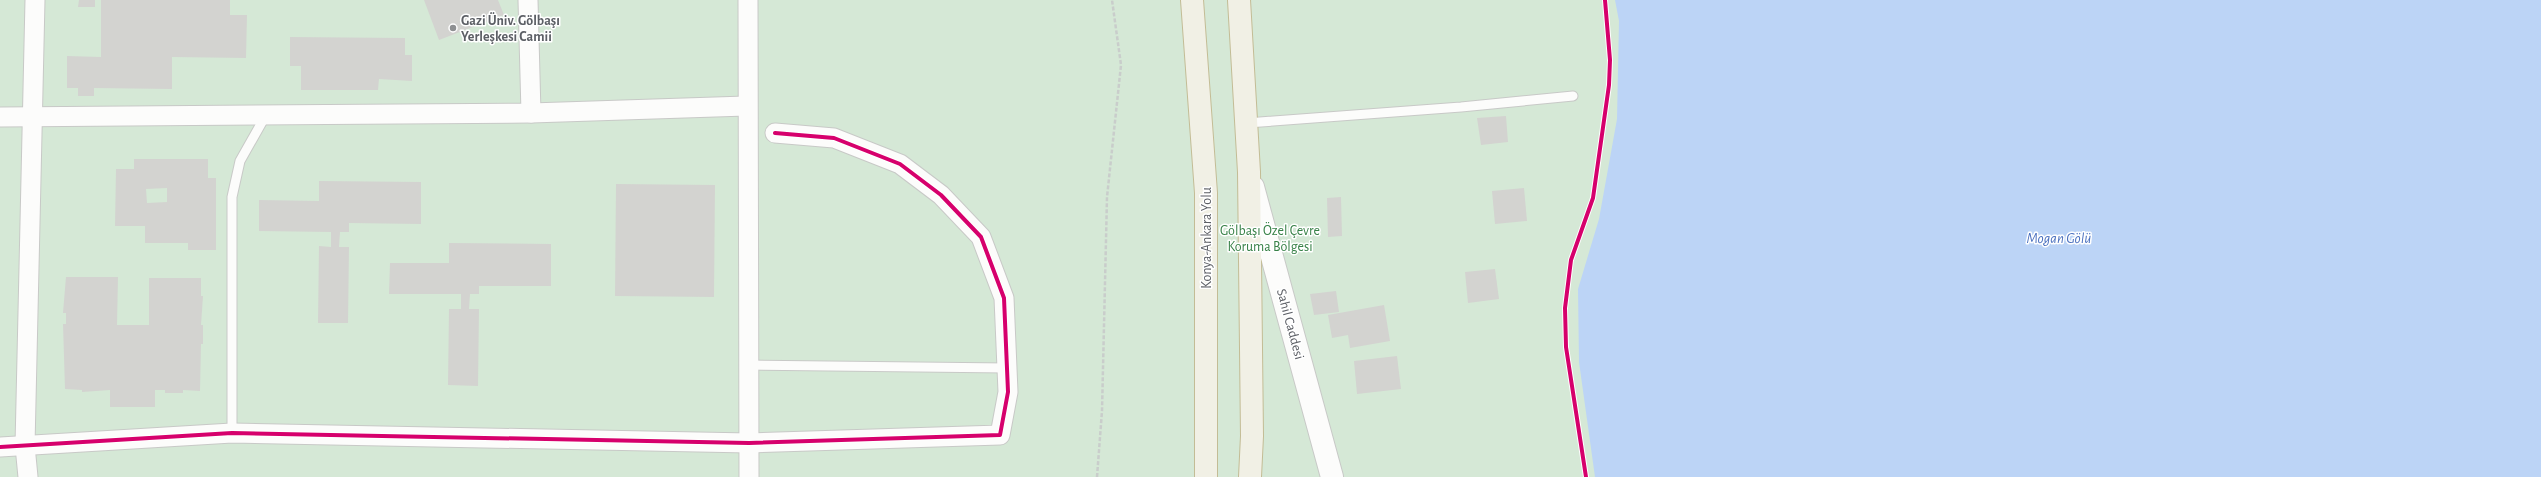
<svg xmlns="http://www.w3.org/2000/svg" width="2541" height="477" viewBox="0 0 2541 477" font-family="'Alegreya Sans',sans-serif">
	<rect width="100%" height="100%" fill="#ecece7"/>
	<!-- green -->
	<rect fill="#d5e8d6" x="0" y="0" width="2541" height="477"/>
	<!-- water -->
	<path fill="#bcd4f6" d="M 1615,0 L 2541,0 L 2541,477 L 1595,477 L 1579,362 L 1578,289 L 1599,219 L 1617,119 L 1619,21 Z"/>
	<!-- building -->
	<g fill="#d3d3d0" fill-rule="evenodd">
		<path d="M 79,0 L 95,0 L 95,7 L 78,7 Z"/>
		<path d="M 101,0 L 230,0 L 230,15 L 247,15 L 246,58 L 172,57 L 172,89 L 94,88 L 94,96 L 78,96 L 78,88 L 67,88 L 67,56 L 101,57 Z"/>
		<path d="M 424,0 L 498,0 L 504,15 L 439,40 Z"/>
		<path d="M 290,37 L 405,38 L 405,55 L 412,55 L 412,81 L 379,79 L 378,90 L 301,90 L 301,66 L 290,66 Z"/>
		<path d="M 1506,116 L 1508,142 L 1481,145 L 1477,118 Z"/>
		<path d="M 134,159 L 208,159 L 208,178 L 216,178 L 216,250 L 188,250 L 188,243 L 145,243 L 145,226 L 115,226 L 116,169 L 134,169 ZM 167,188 L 167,202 L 147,203 L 146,189 Z"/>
		<path d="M 319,181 L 421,182 L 421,224 L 349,223 L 349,232 L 340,232 L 339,247 L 349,247 L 348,323 L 318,323 L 319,246 L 331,247 L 331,232 L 259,231 L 259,200 L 319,201 Z"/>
		<path d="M 616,184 L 715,185 L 714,297 L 615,296 Z"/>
		<path d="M 1524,188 L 1527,221 L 1495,224 L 1492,191 Z"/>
		<path d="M 1341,197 L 1342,236 L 1328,237 L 1327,198 Z"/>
		<path d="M 449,243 L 551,244 L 551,286 L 479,286 L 479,294 L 470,294 L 469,309 L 479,309 L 478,386 L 448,385 L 449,309 L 461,309 L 461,294 L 389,294 L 390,263 L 449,263 Z"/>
		<path d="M 1495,269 L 1499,299 L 1468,303 L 1465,272 Z"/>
		<path d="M 66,277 L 118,277 L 117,325 L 149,325 L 149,278 L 201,278 L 201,296 L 203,296 L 201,325 L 203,325 L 203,344 L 201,344 L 200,391 L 183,390 L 183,393 L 165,393 L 165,390 L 155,390 L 155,407 L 110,407 L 110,390 L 82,392 L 82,390 L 65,389 L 63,324 L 66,324 L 66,313 L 63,313 Z"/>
		<path d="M 1336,291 L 1339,312 L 1314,315 L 1310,294 Z"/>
		<path d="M 1384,305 L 1390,341 L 1350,348 L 1348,335 L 1332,338 L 1328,315 Z"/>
		<path d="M 1397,356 L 1401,389 L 1357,394 L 1354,361 Z"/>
	</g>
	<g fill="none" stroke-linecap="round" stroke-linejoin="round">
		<defs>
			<g id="service">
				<path d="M 1247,123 L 1461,107 L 1573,96"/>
				<path d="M 748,365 L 1007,368"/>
				<path d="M 232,433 L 232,197 L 240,161 L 266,115"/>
			</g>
			<g id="minor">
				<path d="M 528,0 L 531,113"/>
				<path d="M 748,0 L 749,477"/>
				<path d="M 0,117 L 531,113 L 746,106"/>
				<path d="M 0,447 L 232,433 L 749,443 L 1000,435 L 1008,392 L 1004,298 L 981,237 L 941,195 L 900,164 L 834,138 L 775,133"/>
				<path d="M 28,477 L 25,446 L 35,0"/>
			</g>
			<path id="tertiary" d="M 1253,187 L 1332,477"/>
			<g id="trunk">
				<path d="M 1192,0 L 1206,193 L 1206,477"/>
				<path d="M 1239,0 L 1249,172 L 1252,436 L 1250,477"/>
			</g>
		</defs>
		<!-- service casing -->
		<use href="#service" stroke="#c8c9c7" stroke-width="11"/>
		<!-- minor casing -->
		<use href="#minor" stroke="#c8c9c7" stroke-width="21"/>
		<!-- tertiary casing -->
		<use href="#tertiary" stroke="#c8c9c7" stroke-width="24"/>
		<!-- trunk casing -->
		<use href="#trunk" stroke="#c3bc95" stroke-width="24"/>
		<!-- path -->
		<path stroke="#c9cdcb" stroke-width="2.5" stroke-dasharray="4 2" stroke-linecap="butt" d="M 1097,477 L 1102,411 L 1107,197 L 1121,65 L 1112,0"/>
		<!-- service -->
		<use href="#service" stroke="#fcfcfb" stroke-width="9"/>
		<!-- minor -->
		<use href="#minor" stroke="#fcfcfb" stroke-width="19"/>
		<!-- tertiary -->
		<use href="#tertiary" stroke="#fcfcfb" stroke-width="22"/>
		<!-- trunk -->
		<use href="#trunk" stroke="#f1f0e5" stroke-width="22"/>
		<defs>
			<g id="cycleway">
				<path d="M 0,447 L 232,433 L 749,443 L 1000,435 L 1008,392 L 1004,298 L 981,237 L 941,195 L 900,164 L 834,138 L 775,133"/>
				<path d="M 1586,477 L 1566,347 L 1565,308 L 1571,260 L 1593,198 L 1609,85 L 1610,60 L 1605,0"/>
			</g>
		</defs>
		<!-- cycleway casing -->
		<use href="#cycleway" stroke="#fff" stroke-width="6"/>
		<!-- cycleway -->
		<use href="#cycleway" stroke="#d6006c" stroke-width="4"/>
	</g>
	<!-- markers -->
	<circle fill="#8e9092" stroke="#fff" stroke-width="1.5" cx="453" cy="28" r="4"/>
	<g text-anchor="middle" stroke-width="3" stroke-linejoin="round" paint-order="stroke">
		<!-- poi labels -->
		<g font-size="14" font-weight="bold" fill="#5c5f65" stroke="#fff" text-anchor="start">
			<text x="461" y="25">Gazi Üniv. Gölbaşı<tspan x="461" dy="16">Yerleşkesi Camii</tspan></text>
		</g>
		<!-- park labels -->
		<g font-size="14" fill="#378147" stroke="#fff">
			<text x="1270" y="235">Gölbaşı Özel Çevre<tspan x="1270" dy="16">Koruma Bölgesi</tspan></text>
		</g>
		<!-- street labels -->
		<g font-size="14" fill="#5c5f65" stroke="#fff">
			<text transform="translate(1206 238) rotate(-90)" y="5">Konya-Ankara Yolu</text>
			<text transform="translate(1291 324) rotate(75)" y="5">Sahil Caddesi</text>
		</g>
		<!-- water labels -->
		<g font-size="15" font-style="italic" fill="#4a70bf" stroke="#fff">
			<text x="2059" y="243">Mogan Gölü</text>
		</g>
	</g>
</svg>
